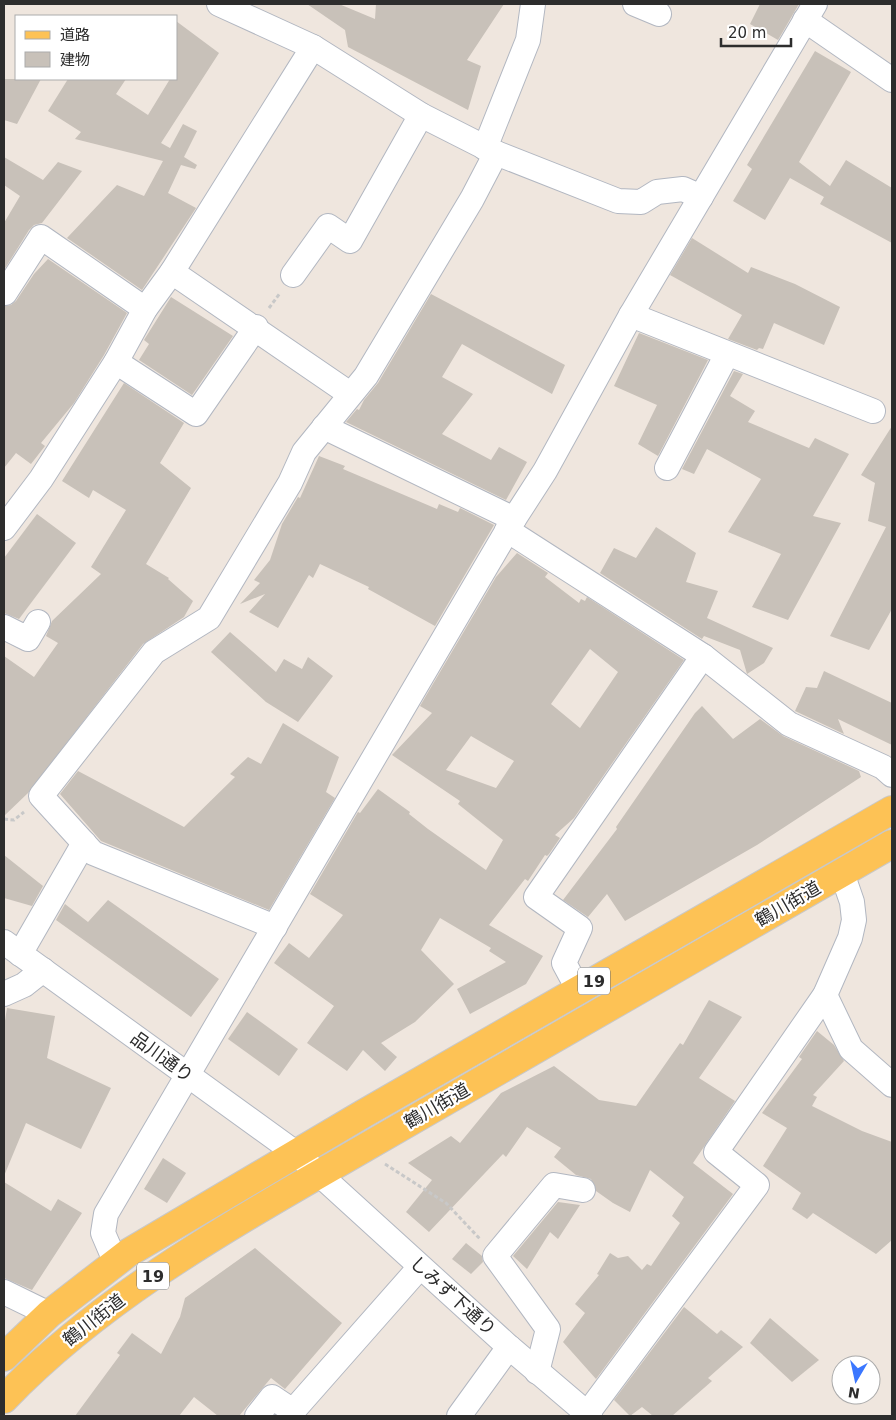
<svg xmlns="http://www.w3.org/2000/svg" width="896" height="1420" viewBox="0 0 896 1420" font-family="'DejaVu Sans','Noto Sans JP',sans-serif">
	<rect width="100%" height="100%" fill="#efe6de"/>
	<!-- building -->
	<g fill="#c8c1b9" fill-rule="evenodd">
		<path d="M 307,4 L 339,4 L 375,19 L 376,4 L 504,4 L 467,60 L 481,66 L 468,110 L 348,47 L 345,30 Z"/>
		<path d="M 760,4 L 799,4 L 778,40 L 750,24 Z"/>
		<path d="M 176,21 L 219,53 L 161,143 L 170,148 L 183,124 L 197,131 L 184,157 L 197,165 L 195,169 L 181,165 L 168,193 L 196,208 L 142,290 L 67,238 L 117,185 L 144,196 L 163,161 L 75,139 L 81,132 L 48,111 L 68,79 L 126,79 L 116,94 L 148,115 L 170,79 L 176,79 Z"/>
		<path d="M 815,51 L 851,72 L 799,162 L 830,186 L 846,160 L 892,188 L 892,243 L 820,204 L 824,197 L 790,178 L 765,220 L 733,201 L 752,169 L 747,165 Z"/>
		<path d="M 4,79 L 41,79 L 17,124 L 4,120 Z"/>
		<path d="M 4,157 L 43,180 L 58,162 L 82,171 L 42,223 L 34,225 L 29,230 L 4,270 L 4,223 L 20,196 L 4,185 Z"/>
		<path d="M 692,238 L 748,273 L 751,267 L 795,284 L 840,307 L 824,345 L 774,323 L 763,349 L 759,348 L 757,350 L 728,339 L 742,315 L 670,275 Z"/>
		<path d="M 48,259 L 127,313 L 104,355 L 74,403 L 41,443 L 45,446 L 31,464 L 16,453 L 4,468 L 4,306 L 11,305 L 16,301 L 34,274 Z"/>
		<path d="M 431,294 L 565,365 L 552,394 L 462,344 L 442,377 L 473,394 L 442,434 L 491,460 L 499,447 L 527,462 L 506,500 L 346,422 L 357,409 L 359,410 L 364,400 L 378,383 Z"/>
		<path d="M 171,297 L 233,336 L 192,395 L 139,360 L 149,344 L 144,340 Z"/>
		<path d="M 639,333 L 708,360 L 658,456 L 638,444 L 657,405 L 614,386 Z"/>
		<path d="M 734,371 L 743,374 L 730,396 L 755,411 L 748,422 L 809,448 L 815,438 L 849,454 L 813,516 L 841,523 L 788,620 L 752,607 L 781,554 L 728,532 L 761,479 L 707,449 L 694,474 L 682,469 Z"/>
		<path d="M 124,383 L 184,423 L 160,463 L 191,488 L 146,564 L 169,578 L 168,579 L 193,601 L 184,617 L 143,644 L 28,793 L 4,816 L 4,656 L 34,677 L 58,643 L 46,636 L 52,621 L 101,574 L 91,567 L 126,510 L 93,490 L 89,498 L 62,481 Z"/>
		<path d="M 892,426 L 892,609 L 869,650 L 830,636 L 886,527 L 868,521 L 875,483 L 861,475 Z"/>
		<path d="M 319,456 L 345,466 L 343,469 L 437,509 L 439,504 L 458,512 L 460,508 L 494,525 L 435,626 L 368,589 L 369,587 L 320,564 L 313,578 L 309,575 L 278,628 L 249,612 L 265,594 L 240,604 L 260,583 L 254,580 L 270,560 L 282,524 L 298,497 L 300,498 Z"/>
		<path d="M 37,514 L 76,543 L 19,619 L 4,613 L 4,558 Z"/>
		<path d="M 656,527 L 696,553 L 686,582 L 718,591 L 707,618 L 773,648 L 764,663 L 747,674 L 740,650 L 704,636 L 702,639 L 600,573 L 614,548 L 636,558 Z"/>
		<path d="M 517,553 L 548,573 L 545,577 L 579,603 L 581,599 L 585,601 L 587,597 L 684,660 L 574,818 L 555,835 L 560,838 L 549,854 L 547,856 L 545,855 L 528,881 L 525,879 L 489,925 L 543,956 L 526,984 L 470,1014 L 457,989 L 506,962 L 489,951 L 491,948 L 440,918 L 421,950 L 454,984 L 415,1022 L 381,1043 L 397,1057 L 385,1071 L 363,1050 L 347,1071 L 307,1043 L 334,1006 L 274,963 L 289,943 L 309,958 L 343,915 L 310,894 L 358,812 L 360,813 L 378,789 L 410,812 L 409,814 L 428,829 L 486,870 L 503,840 L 458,804 L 460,801 L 392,755 L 432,713 L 420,706 L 496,577 ZM 590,649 L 618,672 L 580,728 L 551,704 ZM 471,736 L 514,761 L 496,788 L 446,770 Z"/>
		<path d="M 230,632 L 276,672 L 284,659 L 302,669 L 308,657 L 333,676 L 298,722 L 266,702 L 211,652 Z"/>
		<path d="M 824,671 L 892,703 L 892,745 L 838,719 L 844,734 L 795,711 L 806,687 L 817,688 Z"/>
		<path d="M 702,706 L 733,739 L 760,719 L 783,736 L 859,771 L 861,777 L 757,845 L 625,921 L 607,894 L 588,917 L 563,900 L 617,829 L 616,827 L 695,713 Z"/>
		<path d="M 283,723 L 339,757 L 326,792 L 335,798 L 269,910 L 101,841 L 60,794 L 78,771 L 184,827 L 235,777 L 230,774 L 248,757 L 261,764 Z"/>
		<path d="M 4,855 L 43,886 L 32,906 L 4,898 Z"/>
		<path d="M 108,900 L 219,979 L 191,1017 L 56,920 L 65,904 L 88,922 Z"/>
		<path d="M 709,1000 L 742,1017 L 699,1078 L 735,1101 L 693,1163 L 733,1194 L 596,1379 L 563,1342 L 585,1313 L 575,1304 L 599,1275 L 597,1274 L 610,1253 L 618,1258 L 628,1256 L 642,1270 L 647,1264 L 651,1266 L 680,1223 L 672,1216 L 684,1197 L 650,1170 L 630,1212 L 613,1203 L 596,1191 L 591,1179 L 576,1175 L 554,1157 L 561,1148 L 527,1127 L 506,1157 L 503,1154 L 429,1232 L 406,1212 L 432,1180 L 408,1163 L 451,1136 L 460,1143 L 501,1093 L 554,1066 L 599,1100 L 636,1106 L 680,1043 L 683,1045 Z"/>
		<path d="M 7,1008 L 55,1016 L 47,1058 L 111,1088 L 81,1149 L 26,1123 L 4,1176 L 4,1027 Z"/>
		<path d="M 247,1012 L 298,1049 L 279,1076 L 228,1039 Z"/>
		<path d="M 817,1031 L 834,1045 L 844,1061 L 813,1095 L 817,1097 L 812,1106 L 862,1131 L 892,1142 L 892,1240 L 876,1254 L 813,1213 L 807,1219 L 792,1209 L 801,1193 L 763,1166 L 787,1128 L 762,1113 L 802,1059 L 799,1057 Z"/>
		<path d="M 163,1158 L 186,1173 L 167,1203 L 144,1189 Z"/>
		<path d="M 4,1182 L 51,1211 L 58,1199 L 82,1213 L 32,1290 L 4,1278 Z"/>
		<path d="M 558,1202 L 580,1205 L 558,1239 L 550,1232 L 527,1269 L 513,1256 Z"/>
		<path d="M 466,1243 L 482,1256 L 483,1262 L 471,1274 L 452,1259 Z"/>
		<path d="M 255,1248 L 342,1323 L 285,1389 L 271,1378 L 239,1416 L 218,1416 L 194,1397 L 179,1416 L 75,1416 L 120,1355 L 117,1353 L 132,1333 L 161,1354 L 180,1317 L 185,1298 Z"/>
		<path d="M 684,1307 L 717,1334 L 721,1330 L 743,1347 L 708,1378 L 712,1381 L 672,1416 L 653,1416 L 642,1407 L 630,1416 L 614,1400 Z"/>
		<path d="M 770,1318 L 819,1360 L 792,1382 L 750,1343 Z"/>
	</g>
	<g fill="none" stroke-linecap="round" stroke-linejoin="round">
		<defs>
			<g id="minor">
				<path d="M 219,4 L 313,47 L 421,115 L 496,153 L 618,201 L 641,202 L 657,192 L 683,189 L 701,197"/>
				<path d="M 635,4 L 659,14"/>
				<path d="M 805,20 L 892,80"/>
				<path d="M 485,148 L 528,40 L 533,4"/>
				<path d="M 172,272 L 350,394"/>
				<path d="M 293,275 L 328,226 L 350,241 L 421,115"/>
				<path d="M 4,292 L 5,293 L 41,237 L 145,309"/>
				<path d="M 631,315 L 873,411"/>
				<path d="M 116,362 L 196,414 L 256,327"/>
				<path d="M 324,427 L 514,519"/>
				<path d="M 667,468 L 727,354"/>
				<path d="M 4,528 L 41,479 L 116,362 L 145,309 L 172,272 L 313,47"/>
				<path d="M 507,530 L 703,656 L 789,724 L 883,767 L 892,775"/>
				<path d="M 4,627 L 28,639 L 38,622"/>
				<path d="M 275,927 L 93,853 L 41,796 L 154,652 L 209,618 L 290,483 L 304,452 L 366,376 L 472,199 L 496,153"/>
				<path d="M 4,942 L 297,1154 L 509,1347 L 590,1416"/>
				<path d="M 20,954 L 84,843"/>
				<path d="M 578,989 L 564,963 L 580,928 L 536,897 L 703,656"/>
				<path d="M 4,994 L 24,985 L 43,970"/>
				<path d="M 825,995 L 851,1049 L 892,1085"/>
				<path d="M 115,1261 L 103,1233 L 106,1214 L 514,519 L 545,471 L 631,315 L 815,4"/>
				<path d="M 4,1292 L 49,1314"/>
				<path d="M 537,1372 L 548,1329 L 495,1256 L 554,1185 L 583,1190"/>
				<path d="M 587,1414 L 757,1185 L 716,1152 L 825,995 L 850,938 L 854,920 L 852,902 L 842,873"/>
				<path d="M 257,1416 L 272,1397 L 293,1411 L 420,1267"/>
				<path d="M 459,1416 L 509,1347"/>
			</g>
			<g id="major">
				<path d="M 4,1357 L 49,1314 L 128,1253 L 363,1114 L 892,810"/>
				<path d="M 4,1399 C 107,1292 239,1221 366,1147 C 541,1046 717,945 892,844"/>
			</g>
		</defs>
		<!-- minor casing -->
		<use href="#minor" stroke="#b2b7c1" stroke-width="26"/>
		<!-- major casing -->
		<use href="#major" stroke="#c8c8c8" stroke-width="30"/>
		<!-- path -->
		<g stroke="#c8c8c8" stroke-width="3" stroke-dasharray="4 2.5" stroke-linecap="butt">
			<path d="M 269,308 L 280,293"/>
			<path d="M 4,819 L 14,820 L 24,812"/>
			<path d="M 385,1164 L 446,1203 L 480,1239"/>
		</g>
		<!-- minor -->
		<use href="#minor" stroke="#fff" stroke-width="24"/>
		<!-- major -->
		<use href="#major" stroke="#fdc255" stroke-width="28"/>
	</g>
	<g text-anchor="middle" stroke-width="4.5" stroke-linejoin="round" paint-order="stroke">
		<!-- shield labels -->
		<g fill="#fff" stroke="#6c6c6c" stroke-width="1">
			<rect x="578" y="967.5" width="32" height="27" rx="4"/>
			<rect x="137" y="1262.5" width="32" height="27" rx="4"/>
		</g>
		<g font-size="16" font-weight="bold" fill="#2d2d2d">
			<text x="594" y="987">19</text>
			<text x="153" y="1282">19</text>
		</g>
		<!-- street labels -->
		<g font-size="18" fill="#2d2d2d" stroke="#fff">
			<text transform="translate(788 904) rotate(-30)" y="6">鶴川街道</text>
			<text transform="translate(162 1057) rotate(36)" y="6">品川通り</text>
			<text transform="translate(437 1106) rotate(-30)" y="6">鶴川街道</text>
			<text transform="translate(453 1296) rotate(42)" y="6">しみず下通り</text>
			<text transform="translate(94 1320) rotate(-38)" y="6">鶴川街道</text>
		</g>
	</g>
	<!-- border -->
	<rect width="896" height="1420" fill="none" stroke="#2d2d2d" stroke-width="10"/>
	<!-- legend -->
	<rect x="15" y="15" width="162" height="65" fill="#ffffff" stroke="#ababab"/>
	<rect x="25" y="31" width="25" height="8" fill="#fdc255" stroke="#ababab"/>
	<text x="60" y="40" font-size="15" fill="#2d2d2d">道路</text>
	<rect x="25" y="52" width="25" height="15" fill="#c8c1b9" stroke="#ababab"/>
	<text x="60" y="65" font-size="15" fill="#2d2d2d">建物</text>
	<!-- north arrow -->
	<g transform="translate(856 1380) rotate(189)"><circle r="24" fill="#ffffff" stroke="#ababab"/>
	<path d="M0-4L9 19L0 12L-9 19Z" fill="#3b77ff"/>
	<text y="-8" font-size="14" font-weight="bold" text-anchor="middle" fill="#2d2d2d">N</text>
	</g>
	<!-- scale -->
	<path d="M721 38v8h70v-8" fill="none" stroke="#2d2d2d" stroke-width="2.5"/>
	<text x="728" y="38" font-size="15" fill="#2d2d2d" stroke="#ffffff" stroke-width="4" paint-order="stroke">20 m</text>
</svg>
